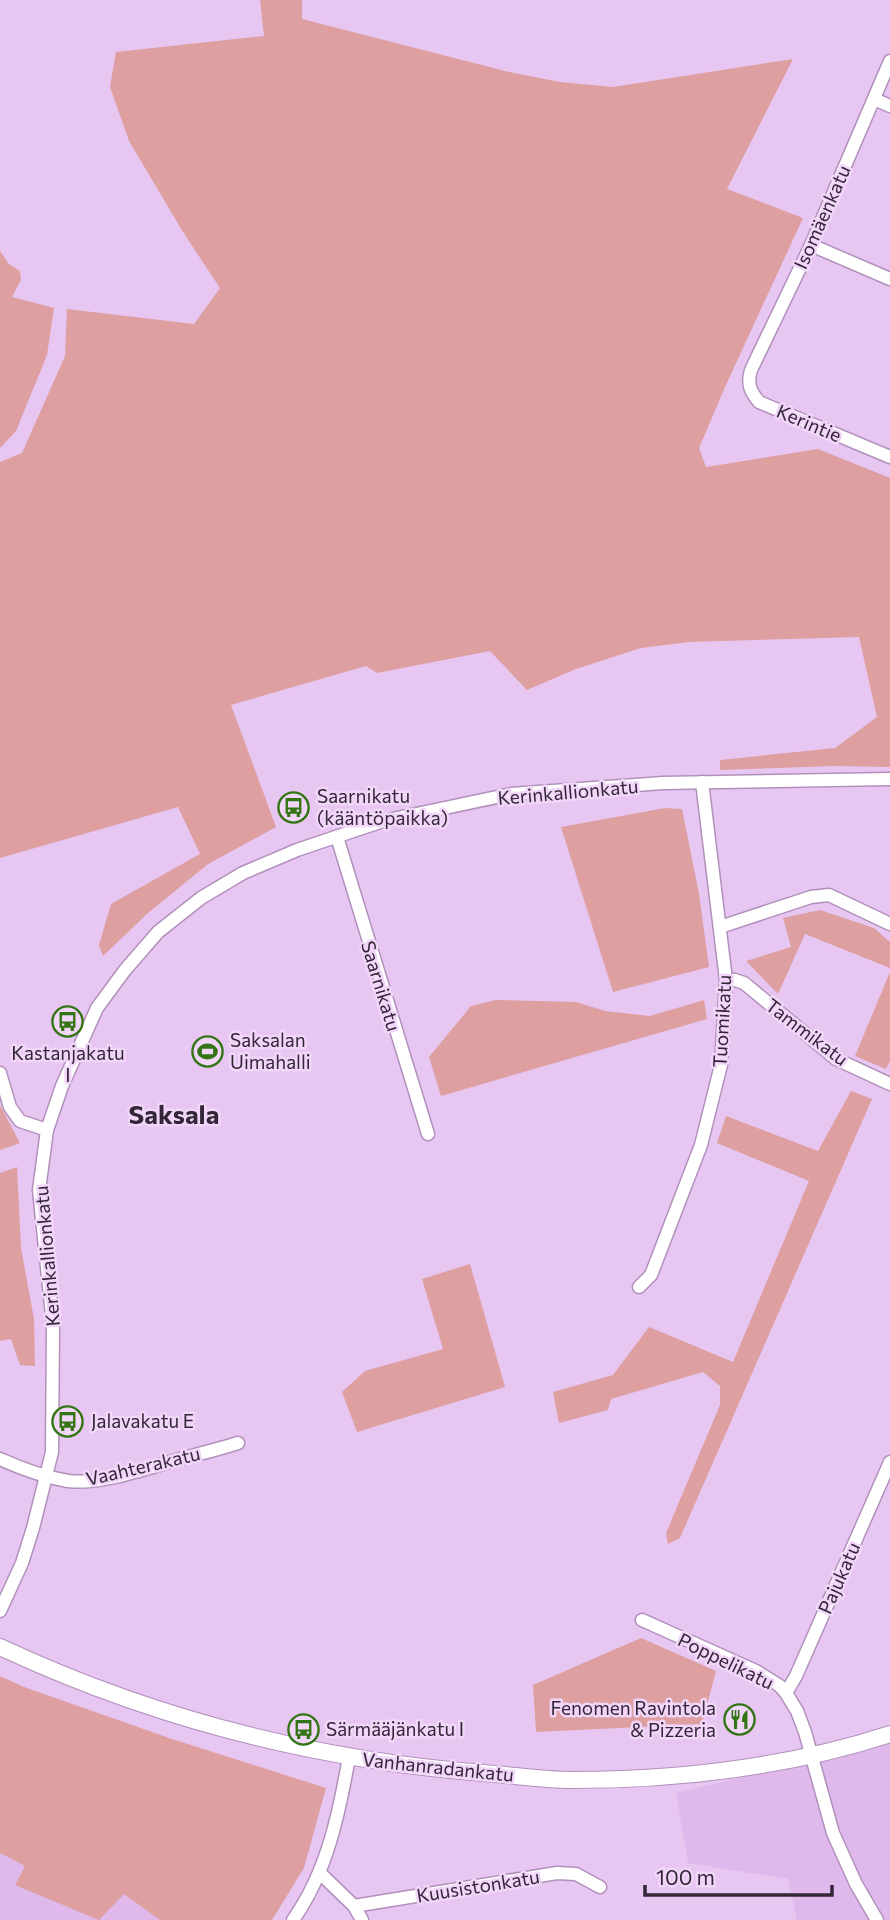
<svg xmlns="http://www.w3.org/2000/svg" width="890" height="1920" viewBox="0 0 890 1920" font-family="Commissioner,sans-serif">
	<rect width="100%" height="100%" fill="#e8c6f2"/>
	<!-- built -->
	<g fill="#e0b9ec">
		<path d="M 890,1742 L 890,1920 L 797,1920 L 788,1879 L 688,1863 L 676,1793 Z"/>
		<path d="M 0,1853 L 25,1866 L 15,1885 L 124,1894 L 160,1920 L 0,1920 Z"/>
	</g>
	<!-- green -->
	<g fill="#dd9fa0">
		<path d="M 260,0 L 302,0 L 302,19 L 509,72 L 560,82 L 613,87 L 793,59 L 727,189 L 803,218 L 725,387 L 699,448 L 706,467 L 818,449 L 890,478 L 890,767 L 835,766 L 720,770 L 720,760 L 835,748 L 877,717 L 859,637 L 689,642 L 641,648 L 576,669 L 527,690 L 490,651 L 377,673 L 366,666 L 231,705 L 276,827 L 208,864 L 148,913 L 103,956 L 99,945 L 111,904 L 200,854 L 178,807 L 0,858 L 0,462 L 22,453 L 65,356 L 67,309 L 194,324 L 220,288 L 183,232 L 129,141 L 110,87 L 116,52 L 264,36 Z"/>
		<path d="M 0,251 L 9,264 L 20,271 L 21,280 L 12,297 L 54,308 L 47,355 L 16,431 L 0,448 Z"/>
		<path d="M 665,808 L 682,809 L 699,894 L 709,967 L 613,992 L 561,827 Z"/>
		<path d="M 820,910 L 874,928 L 890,942 L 890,968 L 805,934 L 778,994 L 746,961 L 791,947 L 783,918 Z"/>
		<path d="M 890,972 L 890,1061 L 886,1069 L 855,1056 Z"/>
		<path d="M 496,1000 L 576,1002 L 605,1011 L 650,1016 L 704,1000 L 707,1019 L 441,1096 L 429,1057 L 471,1006 Z"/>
		<path d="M 851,1091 L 872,1099 L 680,1538 L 668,1544 L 666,1533 L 720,1405 L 720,1386 L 703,1372 L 611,1399 L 608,1410 L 559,1423 L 553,1392 L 613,1375 L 649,1327 L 733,1362 L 809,1181 L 717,1143 L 726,1116 L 818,1151 Z"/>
		<path d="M 0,1105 L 20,1143 L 0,1150 Z"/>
		<path d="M 17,1167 L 21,1248 L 34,1319 L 35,1366 L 20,1365 L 11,1339 L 0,1341 L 0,1173 Z"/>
		<path d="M 470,1264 L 505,1387 L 357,1432 L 342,1392 L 365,1371 L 443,1349 L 422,1279 Z"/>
		<path d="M 641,1638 L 716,1671 L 702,1724 L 536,1732 L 533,1685 Z"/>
		<path d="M 0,1676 L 24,1687 L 172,1739 L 326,1788 L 304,1868 L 272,1920 L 160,1920 L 124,1894 L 99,1920 L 15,1885 L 25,1866 L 0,1853 Z"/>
	</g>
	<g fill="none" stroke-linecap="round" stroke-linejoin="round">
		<defs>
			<g id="minor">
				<path d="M 890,61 L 811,245 L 751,370 C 747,384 750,391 759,402 L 890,457"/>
				<path d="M 874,99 L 890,106"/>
				<path d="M 811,245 L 890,279"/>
				<path d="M 337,837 L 428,1134"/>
				<path d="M 720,927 L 811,897 L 829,895 L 890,924"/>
				<path d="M 726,980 L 735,980 L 744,983 L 836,1059 L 890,1084"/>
				<path d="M 0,1073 L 10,1107 L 20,1121 L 47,1130"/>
				<path d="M 639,1287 L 651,1275 L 701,1145 L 721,1065 L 726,980 L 702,782"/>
				<path d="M 0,1459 C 22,1469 44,1477 68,1481 C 101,1485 147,1468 180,1459 C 199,1454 219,1449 238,1443"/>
				<path d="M 0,1611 L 22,1563 L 33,1528 L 52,1452 L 53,1325 L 39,1190 L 47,1130 L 62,1086 L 97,1008 L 125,970 L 158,932 L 201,898 L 243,873 L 297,850 L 383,821 L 511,794 L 663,783 L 890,779"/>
				<path d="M 642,1620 L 756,1671 L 780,1686 L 786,1693 L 797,1711 L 805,1732 L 833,1833 L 856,1884 L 877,1920"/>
				<path d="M 786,1693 L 796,1676 L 890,1462"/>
				<path d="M 320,1873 L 354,1906 L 362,1920"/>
				<path d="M 354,1906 L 557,1873 L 576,1874 L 600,1887"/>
				<path d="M 293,1920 C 327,1872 339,1814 349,1757"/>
			</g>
			<path id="tertiary" d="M 0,1647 C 152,1718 315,1760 483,1773 C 512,1775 543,1780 572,1780 C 680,1780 788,1767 890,1734"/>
		</defs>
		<!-- minor casing -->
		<use href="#minor" stroke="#b191bb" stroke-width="15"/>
		<!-- tertiary casing -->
		<use href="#tertiary" stroke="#b191bb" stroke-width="18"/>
		<!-- minor -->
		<use href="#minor" stroke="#fff" stroke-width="12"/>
		<!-- tertiary -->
		<use href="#tertiary" stroke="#fff" stroke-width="16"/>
	</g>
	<!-- icons -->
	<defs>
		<symbol id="bus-ring" viewBox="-11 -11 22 22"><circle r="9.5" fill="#f1d6fa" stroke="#337514" stroke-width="1.5"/><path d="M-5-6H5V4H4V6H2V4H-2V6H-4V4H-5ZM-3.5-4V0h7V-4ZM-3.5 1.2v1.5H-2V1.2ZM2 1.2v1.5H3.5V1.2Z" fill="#337514"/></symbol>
		<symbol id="stadium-ring" viewBox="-11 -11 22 22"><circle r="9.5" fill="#f1d6fa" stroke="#337514" stroke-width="1.5"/><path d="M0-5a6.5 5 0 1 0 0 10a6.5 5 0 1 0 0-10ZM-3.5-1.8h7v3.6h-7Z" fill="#337514"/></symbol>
		<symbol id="restaurant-ring" viewBox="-11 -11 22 22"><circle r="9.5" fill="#f1d6fa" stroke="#337514" stroke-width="1.5"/><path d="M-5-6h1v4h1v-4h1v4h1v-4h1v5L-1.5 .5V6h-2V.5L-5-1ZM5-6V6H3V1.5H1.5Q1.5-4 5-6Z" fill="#337514"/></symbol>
	</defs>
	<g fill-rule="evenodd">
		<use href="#bus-ring" x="276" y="790" width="35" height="35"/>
		<use href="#bus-ring" x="50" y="1004" width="35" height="35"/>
		<use href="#stadium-ring" x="190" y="1034" width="35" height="35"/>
		<use href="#bus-ring" x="50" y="1404" width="35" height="35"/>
		<use href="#restaurant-ring" x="722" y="1702" width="35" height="35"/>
		<use href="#bus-ring" x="286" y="1712" width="35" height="35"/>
	</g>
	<g text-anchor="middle" stroke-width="5" stroke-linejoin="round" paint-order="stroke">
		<!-- street labels -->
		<g font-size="19" fill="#332637" stroke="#f1d6fa">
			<text transform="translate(822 217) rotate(-66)" y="7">Isomäenkatu</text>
			<text transform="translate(809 423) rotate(23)" y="7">Kerintie</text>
			<text transform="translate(568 792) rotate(-5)" y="7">Kerinkallionkatu</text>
			<text transform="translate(381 986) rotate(73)" y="7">Saarnikatu</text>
			<text transform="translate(722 1021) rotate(-87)" y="7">Tuomikatu</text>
			<text transform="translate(807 1032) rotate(37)" y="7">Tammikatu</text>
			<text transform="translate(47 1256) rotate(-95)" y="7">Kerinkallionkatu</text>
			<text transform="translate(143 1466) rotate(-13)" y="7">Vaahterakatu</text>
			<text transform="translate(839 1578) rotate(-66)" y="7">Pajukatu</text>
			<text transform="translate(726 1661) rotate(26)" y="7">Poppelikatu</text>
			<text transform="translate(438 1767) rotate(6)" y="7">Vanhanradankatu</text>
			<text transform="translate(478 1886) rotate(-9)" y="7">Kuusistonkatu</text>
		</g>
		<!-- poi labels -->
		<g font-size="19" fill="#332637" stroke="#f1d6fa" text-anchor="start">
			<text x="317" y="803">Saarnikatu<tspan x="317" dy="22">(kääntöpaikka)</tspan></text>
			<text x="230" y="1047">Saksalan<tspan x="230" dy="22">Uimahalli</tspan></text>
			<text x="68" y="1060" text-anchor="middle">Kastanjakatu<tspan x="68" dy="22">I</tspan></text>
			<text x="91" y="1428">Jalavakatu E</text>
			<text x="716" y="1715" text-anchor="end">Fenomen Ravintola<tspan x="716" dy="22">&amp; Pizzeria</tspan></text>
			<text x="326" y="1736">Särmääjänkatu I</text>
		</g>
		<!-- district labels -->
		<g font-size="26" font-weight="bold" fill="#332637" stroke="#f1d6fa">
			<text x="174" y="1124">Saksala</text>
		</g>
	</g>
	<!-- scale -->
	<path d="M645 1885v10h187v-10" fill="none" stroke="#332637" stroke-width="3.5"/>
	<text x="656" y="1885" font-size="21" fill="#332637" stroke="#f1d6fa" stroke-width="5" paint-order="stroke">100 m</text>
</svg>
